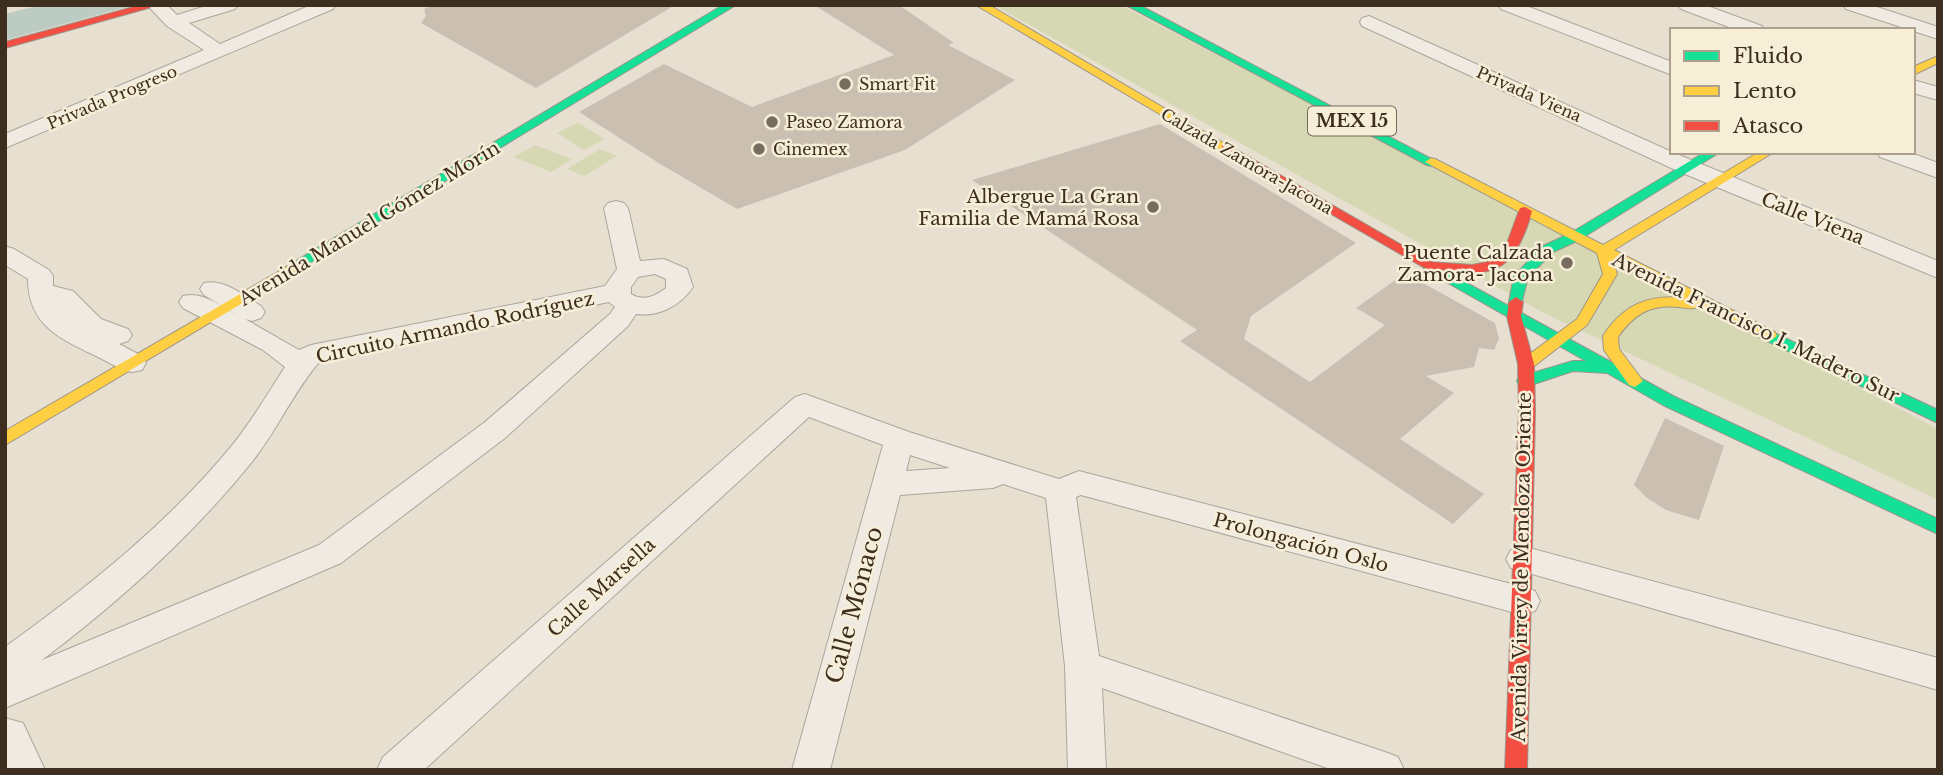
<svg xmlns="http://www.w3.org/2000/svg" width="1943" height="775" viewBox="0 0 1943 775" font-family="'Libre Baskerville',serif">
	<rect width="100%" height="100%" fill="#e7e0d1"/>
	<!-- green -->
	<g fill="#d6d7b3">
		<path d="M 994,5 L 1120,5 L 1938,429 L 1938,500 L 1544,313 Z"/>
		<path d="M 578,123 L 605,139 L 584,150 L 557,133 Z"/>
		<path d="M 535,145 L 572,159 L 551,172 L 514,157 Z"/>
		<path d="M 600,149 L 617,156 L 584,176 L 567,169 Z"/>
	</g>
	<!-- water -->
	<path fill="#bcccc2" d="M 41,5 L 134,5 L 5,40 L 5,14 Z"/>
	<!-- building -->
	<g fill="#cbbfb2">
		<path d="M 434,5 L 675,5 L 536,88 L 421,23 L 426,16 L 424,9 Z"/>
		<path d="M 814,5 L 899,5 L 954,43 L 948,45 L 1015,80 L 905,150 L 737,209 L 657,162 L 579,112 L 664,64 L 752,107 L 894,55 Z"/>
		<path d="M 1160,124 L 1356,243 L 1251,316 L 1244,339 L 1310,382 L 1385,325 L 1356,308 L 1405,273 L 1495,323 L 1499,339 L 1494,350 L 1479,348 L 1474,367 L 1426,376 L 1454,393 L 1400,439 L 1484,494 L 1453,524 L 1180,341 L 1197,330 L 972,180 Z"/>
		<path d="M 1665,418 L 1724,446 L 1699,520 L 1666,510 L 1647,498 L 1634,485 Z"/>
	</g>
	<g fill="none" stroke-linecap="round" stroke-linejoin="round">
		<defs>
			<g id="street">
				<path d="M 147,5 L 167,5 L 177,15 L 209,5 L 238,5 L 235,9 L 189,23 L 220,44 L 311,5 L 336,5 L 333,9 L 5,148 L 5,134 L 204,50 L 167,26 Z"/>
				<path d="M 1498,5 L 1524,5 L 1672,62 L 1672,75 L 1501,9 Z"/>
				<path d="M 1678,5 L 1705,5 L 1762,26 L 1764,30 L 1737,30 L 1681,9 Z"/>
				<path d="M 1843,5 L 1871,5 L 1938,27 L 1938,39 L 1846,9 Z"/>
				<path d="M 1369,16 L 1672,152 L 1938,261 L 1938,278 L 1680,172 L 1362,26 L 1360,22 L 1362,18 Z"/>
				<path d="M 1913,80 L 1938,87 L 1938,100 L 1913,93 Z"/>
				<path d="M 1877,152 L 1909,152 L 1938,163 L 1938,178 L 1880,157 Z"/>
				<path d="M 616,201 L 624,203 L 628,208 L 640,261 L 664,259 L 687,269 L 693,287 C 680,306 659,317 636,314 L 628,326 L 505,438 L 341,563 L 5,708 L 5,647 C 87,588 170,522 234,443 C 253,419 268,393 285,367 L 263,350 L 183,308 L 179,302 L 183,296 C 202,291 221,306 237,315 L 204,295 L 200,289 L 204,283 C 224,278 244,296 261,306 L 265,312 L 261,318 L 252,321 L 245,319 L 299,350 L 311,345 L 605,286 L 617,269 L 604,208 L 608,203 ZM 655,274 L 666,279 L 666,288 C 655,296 644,302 631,294 L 631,287 L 638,277 ZM 609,302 L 615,307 L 610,314 L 485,422 L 319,545 L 42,660 C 118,603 191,537 251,463 C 277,431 293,392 320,361 Z"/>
				<path d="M 5,246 L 14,249 L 49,270 L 53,276 L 53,286 L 73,291 L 101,319 L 128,329 L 132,335 L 128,341 L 119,344 L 142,356 L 146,363 L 142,370 L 132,372 L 122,370 C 81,344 28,338 28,279 L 5,265 Z"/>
				<path d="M 805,394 L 909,432 L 1059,479 L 1079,471 L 1523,587 L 1535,591 L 1540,601 L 1535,611 L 1523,615 L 1081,495 L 1076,497 L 1099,656 L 1385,752 L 1398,757 L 1404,770 L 1333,770 L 1102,688 L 1106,770 L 1068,770 L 1065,666 L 1046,498 L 1003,484 L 993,488 L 900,495 L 830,770 L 792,770 L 883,445 L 809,417 L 424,770 L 377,770 L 383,757 L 795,397 ZM 910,455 L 950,468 L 906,471 Z"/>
				<path d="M 1522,546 L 1938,658 L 1938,690 L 1511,568 L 1506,559 L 1511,550 Z"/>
				<path d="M 5,718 L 23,723 L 45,770 L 7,770 Z"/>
			</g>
			<g id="fast">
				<path d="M 723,5 L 736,5 L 293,273 L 288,274 L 281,270 Z"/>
				<path d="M 1126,5 L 1139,5 L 1437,162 L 1431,166 L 1427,165 Z"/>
				<path d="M 1705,152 L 1720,152 L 1579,240 L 1553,252 L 1528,277 L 1521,305 L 1511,305 L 1509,302 L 1514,276 L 1543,246 L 1569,234 Z"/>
				<path d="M 1430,263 L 1675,397 L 1938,519 L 1938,534 L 1663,405 L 1607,373 L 1573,371 L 1525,387 L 1519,385 L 1517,381 L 1519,377 L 1573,361 L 1586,361 L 1425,270 L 1423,267 L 1425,264 Z"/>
				<path d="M 1770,331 L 1938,410 L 1938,423 L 1765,340 L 1763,336 L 1765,332 Z"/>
			</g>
			<g id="slow">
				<path d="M 976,5 L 989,5 L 1232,148 L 1226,152 L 1222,151 Z"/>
				<path d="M 1938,56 L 1938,63 L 1913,75 L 1913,67 Z"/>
				<path d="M 1759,152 L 1774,152 L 1614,250 L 1775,332 L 1777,336 L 1770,341 L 1765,340 L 1700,306 C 1693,310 1687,308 1679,307 C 1650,304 1634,314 1618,337 L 1619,349 L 1643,381 L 1635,387 L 1629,385 L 1604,350 L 1603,336 C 1623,305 1648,294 1685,298 L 1613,261 L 1617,274 L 1587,325 L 1533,367 L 1523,367 L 1520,363 L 1523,359 L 1577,319 L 1603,274 L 1597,253 L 1425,162 L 1431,158 L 1435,159 L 1603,245 Z"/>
				<path d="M 288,266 L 295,270 L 293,273 L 5,445 L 5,431 Z"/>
			</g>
			<g id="jam">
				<path d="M 141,5 L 159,5 L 5,48 L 5,42 Z"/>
				<path d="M 1226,144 L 1431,262 L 1472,265 L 1492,261 L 1506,246 L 1520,208 L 1525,207 L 1532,211 C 1515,270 1495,280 1436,269 L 1430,271 L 1222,151 L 1222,145 Z"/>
				<path d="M 1516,297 L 1523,302 L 1521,316 L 1534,364 L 1535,410 L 1527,770 L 1505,770 L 1519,410 L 1518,364 L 1507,316 L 1509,302 Z"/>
			</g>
		</defs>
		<!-- street casing -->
		<use href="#street" stroke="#ada599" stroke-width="2"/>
		<!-- fast casing -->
		<use href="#fast" stroke="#9c958a" stroke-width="2"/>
		<!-- slow casing -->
		<use href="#slow" stroke="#9c958a" stroke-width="2"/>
		<!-- jam casing -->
		<use href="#jam" stroke="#9c958a" stroke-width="2"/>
		<!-- street -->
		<use href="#street" fill="#efebe3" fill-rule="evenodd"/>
		<!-- fast -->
		<use href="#fast" fill="#16e098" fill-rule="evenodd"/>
		<!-- slow -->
		<use href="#slow" fill="#ffcf43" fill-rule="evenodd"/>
		<!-- jam -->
		<use href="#jam" fill="#f24e42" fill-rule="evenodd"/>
	</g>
	<!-- markers -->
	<g fill="#786c5e" stroke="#f7eed8" stroke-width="2.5">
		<circle cx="845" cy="84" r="7"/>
		<circle cx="772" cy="122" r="7"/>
		<circle cx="759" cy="149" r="7"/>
		<circle cx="1153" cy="207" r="7"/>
		<circle cx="1567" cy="263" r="7"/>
	</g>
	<g text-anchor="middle" stroke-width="5" stroke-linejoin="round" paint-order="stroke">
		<!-- far-poi labels -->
		<g font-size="16" fill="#3d2e20" stroke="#f7eed8" text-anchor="start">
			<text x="859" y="90">Smart Fit</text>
			<text x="786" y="128">Paseo Zamora</text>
			<text x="773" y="155">Cinemex</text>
		</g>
		<!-- far-street labels -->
		<g font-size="16" fill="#3d2e20" stroke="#f7eed8">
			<text transform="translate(1529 94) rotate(24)" y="6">Privada Viena</text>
			<text transform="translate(112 97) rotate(-23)" y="6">Privada Progreso</text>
			<text transform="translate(1247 161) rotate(30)" y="6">Calzada Zamora-Jacona</text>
		</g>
		<!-- shield labels -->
		<rect fill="#f7eed8" stroke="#756857" stroke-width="2" x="1308" y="106.5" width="88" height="29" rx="5"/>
		<g font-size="18" font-weight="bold" fill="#3d2e20">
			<text x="1352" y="127">MEX 15</text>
		</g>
		<!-- poi labels -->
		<g font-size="19" fill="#3d2e20" stroke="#f7eed8" text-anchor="end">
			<text x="1139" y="203">Albergue La Gran<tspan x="1139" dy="22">Familia de Mamá Rosa</tspan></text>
			<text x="1553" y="259">Puente Calzada<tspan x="1553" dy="22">Zamora- Jacona</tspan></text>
		</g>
		<!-- street labels -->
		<g font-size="19" fill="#3d2e20" stroke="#f7eed8">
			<text transform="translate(1813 218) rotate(22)" y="7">Calle Viena</text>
			<text transform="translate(369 223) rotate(-31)" y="7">Avenida Manuel Gómez Morín</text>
			<text transform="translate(455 327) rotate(-12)" y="7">Circuito Armando Rodríguez</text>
			<text transform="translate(1756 327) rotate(26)" y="7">Avenida Francisco I. Madero Sur</text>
			<text transform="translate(1301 542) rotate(15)" y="7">Prolongación Oslo</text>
			<text transform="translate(1521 567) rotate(-89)" y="7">Avenida Virrey de Mendoza Oriente</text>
			<text transform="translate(601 587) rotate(-42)" y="7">Calle Marsella</text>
		</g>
		<!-- near-street labels -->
		<g font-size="23" fill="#3d2e20" stroke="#f7eed8">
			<text transform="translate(854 605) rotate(-75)" y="8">Calle Mónaco</text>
		</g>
	</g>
	<!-- border -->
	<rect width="1943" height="775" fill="none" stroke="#3d2e20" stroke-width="14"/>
	<!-- legend -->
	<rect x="1670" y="28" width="245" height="126" fill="#f7eed8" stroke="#ada18e" stroke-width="2"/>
	<rect x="1684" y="51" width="35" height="10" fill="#16e098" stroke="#ada18e" stroke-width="2"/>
	<text x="1733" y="63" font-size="21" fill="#3d2e20">Fluido</text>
	<rect x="1684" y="86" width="35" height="10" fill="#ffcf43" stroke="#ada18e" stroke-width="2"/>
	<text x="1733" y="98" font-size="21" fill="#3d2e20">Lento</text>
	<rect x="1684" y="121" width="35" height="10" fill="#f24e42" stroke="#ada18e" stroke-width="2"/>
	<text x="1733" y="133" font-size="21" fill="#3d2e20">Atasco</text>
</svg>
